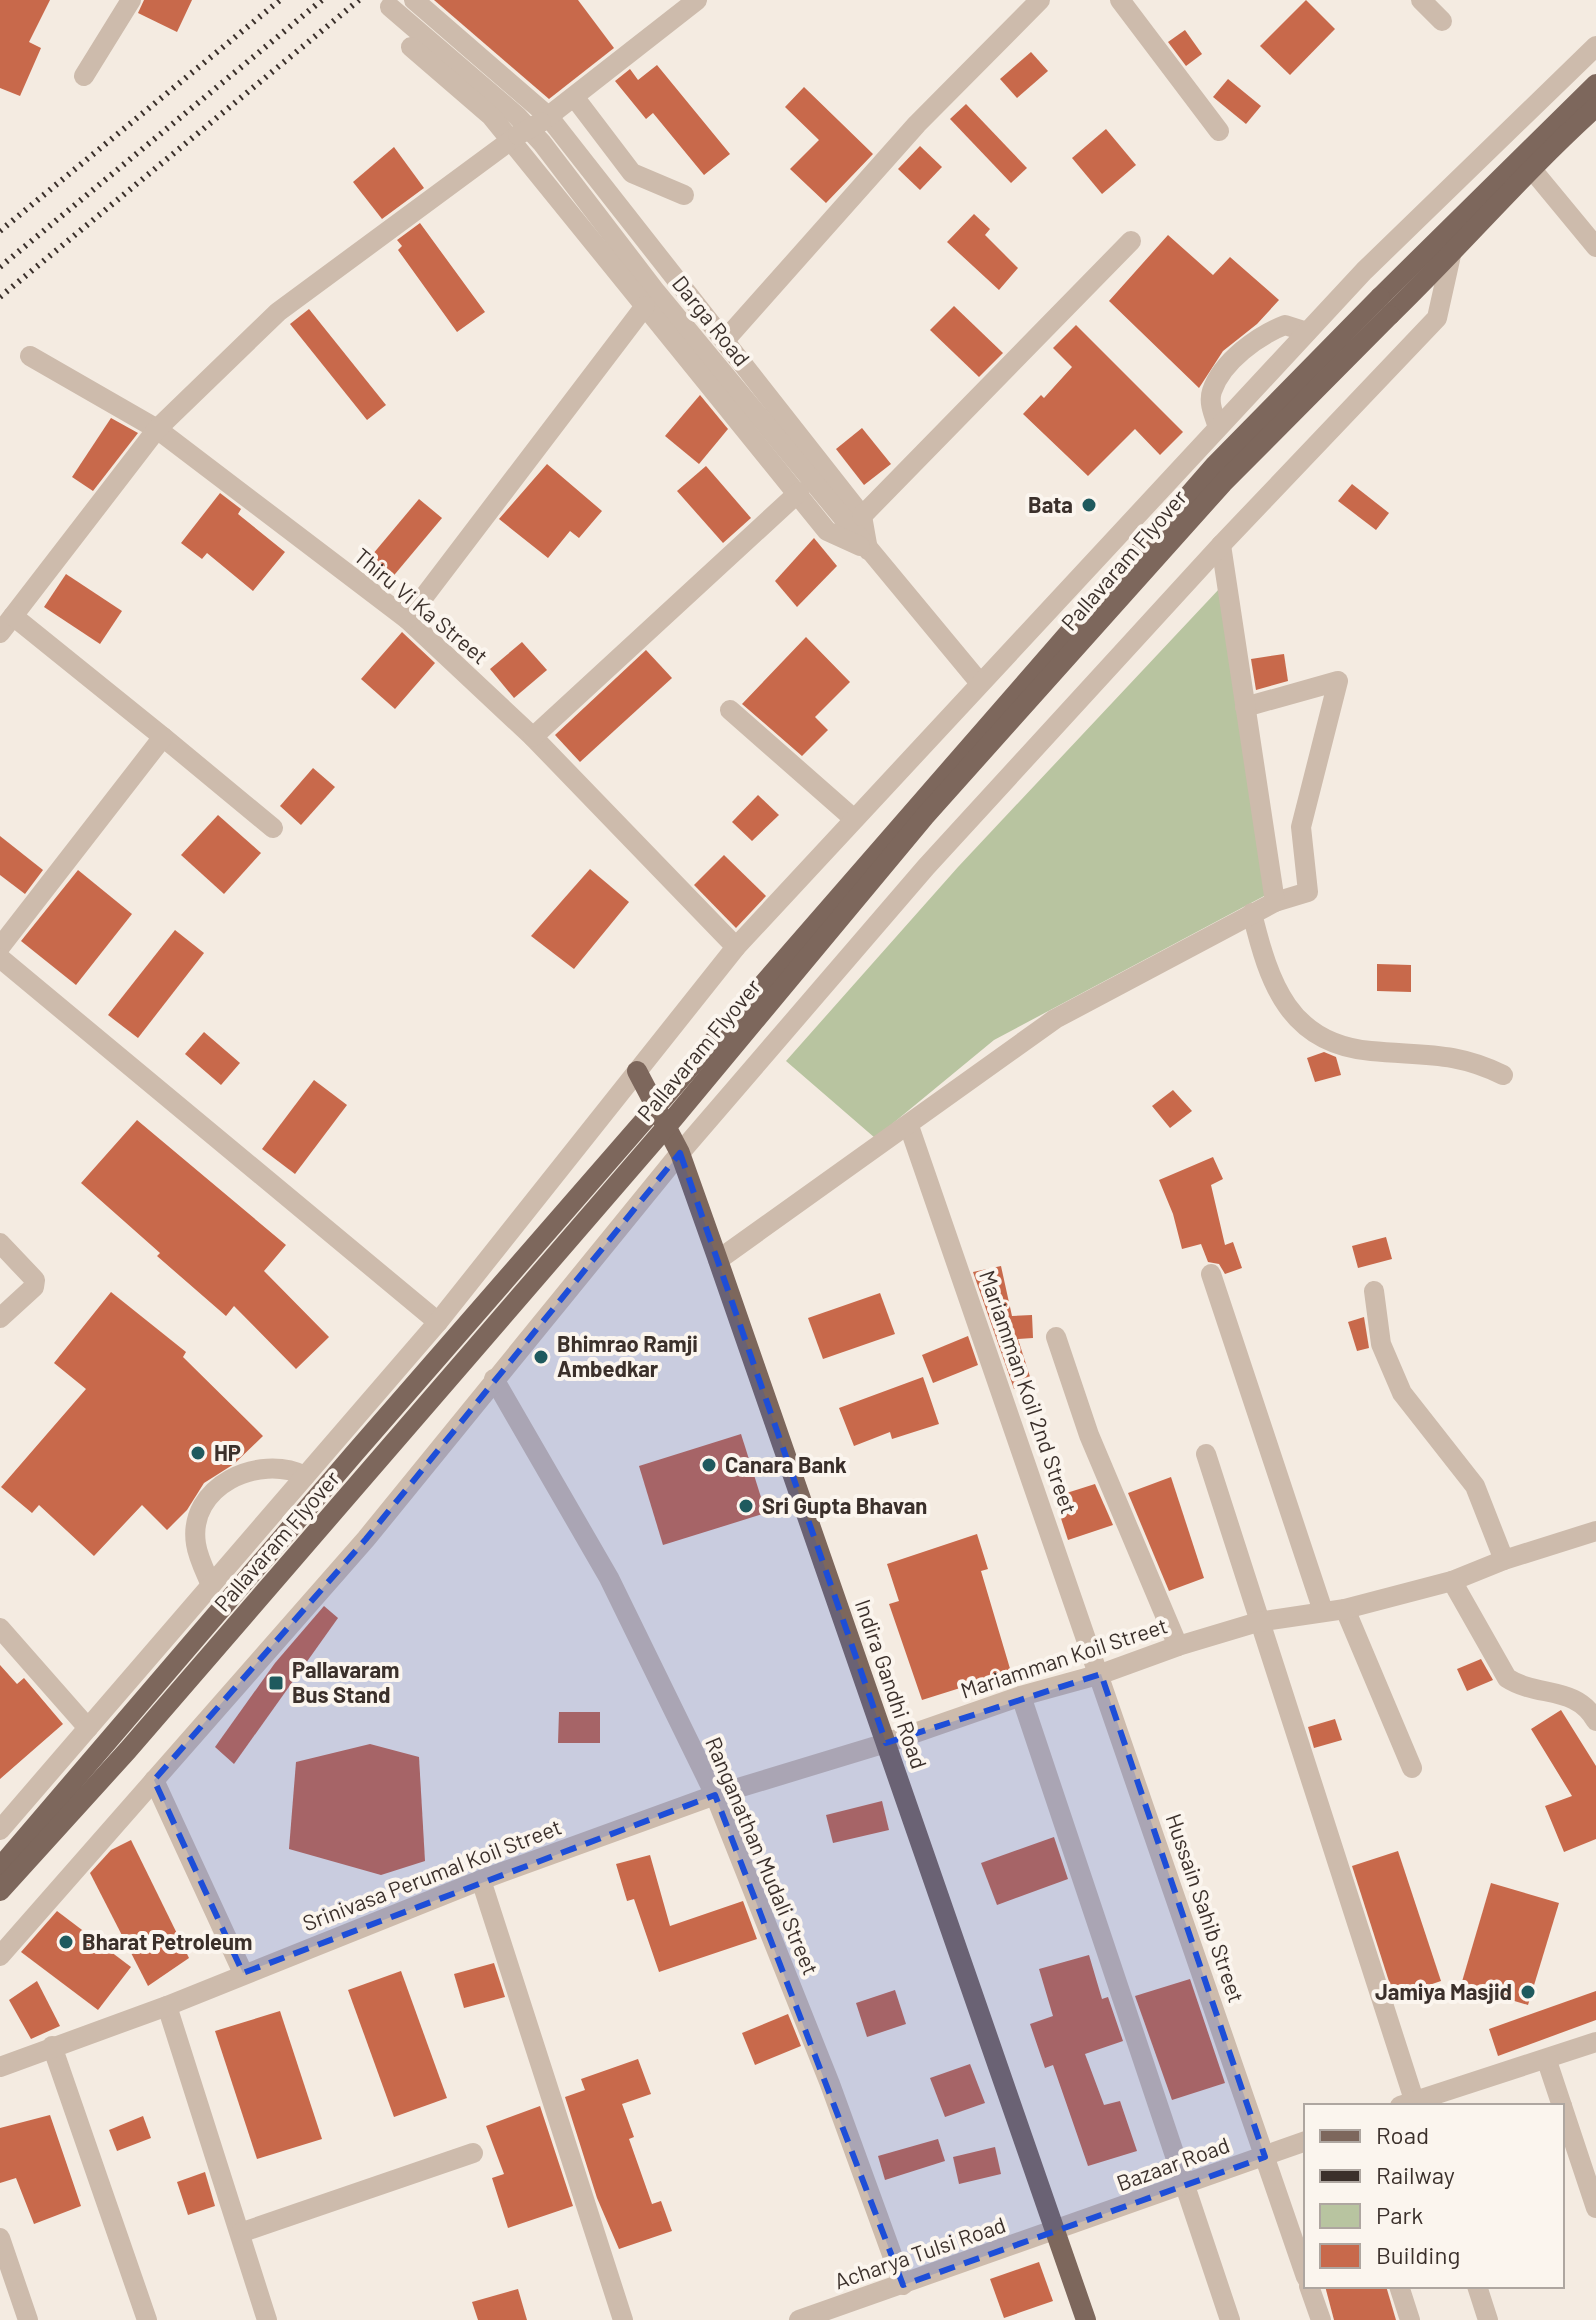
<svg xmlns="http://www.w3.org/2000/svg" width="1596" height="2320" viewBox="0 0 1596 2320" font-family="Barlow,sans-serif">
	<rect width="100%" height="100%" fill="#f4ebe1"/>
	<!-- green -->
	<path fill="#b8c4a0" d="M 1220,588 L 1266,895 L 994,1040 L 875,1138 L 786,1061 L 958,867 Z"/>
	<!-- building -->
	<g fill="#c8694b">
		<path d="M 0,0 L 50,0 L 29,42 L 41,48 L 20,96 L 0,88 Z"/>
		<path d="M 144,0 L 192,0 L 177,32 L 138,13 Z"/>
		<path d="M 434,0 L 578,0 L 614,48 L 549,99 Z"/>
		<path d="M 1306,0 L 1335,29 L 1290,75 L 1260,46 Z"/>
		<path d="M 1185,30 L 1202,54 L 1186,66 L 1168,42 Z"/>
		<path d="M 1031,52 L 1048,71 L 1017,98 L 1000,79 Z"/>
		<path d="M 657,65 L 730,154 L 704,175 L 653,113 L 646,119 L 615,81 L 630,69 L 638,80 Z"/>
		<path d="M 1228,79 L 1261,106 L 1246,124 L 1213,97 Z"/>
		<path d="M 804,87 L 873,154 L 826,203 L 790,169 L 819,140 L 785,107 Z"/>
		<path d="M 966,104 L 1027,168 L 1011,183 L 950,119 Z"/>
		<path d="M 1106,129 L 1136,165 L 1102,194 L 1072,158 Z"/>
		<path d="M 920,146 L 942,167 L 920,190 L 898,169 Z"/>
		<path d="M 394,147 L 424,188 L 382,219 L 353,182 Z"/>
		<path d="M 974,214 L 990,229 L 985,235 L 1018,268 L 999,290 L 947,242 Z"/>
		<path d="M 420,223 L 485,312 L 457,332 L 398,250 L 402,246 L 397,240 Z"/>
		<path d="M 1168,235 L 1213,275 L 1230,257 L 1279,300 L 1257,324 L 1223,351 L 1199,388 L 1109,301 Z"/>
		<path d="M 954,306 L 1003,353 L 979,377 L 930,330 Z"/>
		<path d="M 309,309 L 386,405 L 367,420 L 290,324 Z"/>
		<path d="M 1076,325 L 1183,432 L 1160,455 L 1135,429 L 1088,476 L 1023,414 L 1041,395 L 1044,398 L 1072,367 L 1053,348 Z"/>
		<path d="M 700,395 L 728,429 L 699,464 L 665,436 Z"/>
		<path d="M 111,418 L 138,433 L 93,491 L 72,477 Z"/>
		<path d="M 862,428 L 891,464 L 864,485 L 836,449 Z"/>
		<path d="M 547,464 L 602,511 L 579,538 L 570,531 L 548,558 L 499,519 Z"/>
		<path d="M 706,466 L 751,518 L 723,543 L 677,491 Z"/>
		<path d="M 1352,484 L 1389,513 L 1376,530 L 1338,501 Z"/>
		<path d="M 220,493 L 241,509 L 238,514 L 285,552 L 253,591 L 207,553 L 202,559 L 181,543 Z"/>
		<path d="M 419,499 L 442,518 L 385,586 L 362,567 Z"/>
		<path d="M 814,538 L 837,566 L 797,607 L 775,581 Z"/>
		<path d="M 66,574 L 122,611 L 100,644 L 44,607 Z"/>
		<path d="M 402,632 L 435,663 L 395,709 L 361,679 Z"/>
		<path d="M 806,637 L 850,682 L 815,717 L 828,730 L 802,756 L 742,704 Z"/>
		<path d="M 522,642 L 547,670 L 514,698 L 490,669 Z"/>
		<path d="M 646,650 L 672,678 L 580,762 L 555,735 Z"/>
		<path d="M 1284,654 L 1288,681 L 1256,690 L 1251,659 Z"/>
		<path d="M 313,768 L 335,787 L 301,825 L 280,806 Z"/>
		<path d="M 758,795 L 779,815 L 752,841 L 732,822 Z"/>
		<path d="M 218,815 L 261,853 L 224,894 L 181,855 Z"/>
		<path d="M 0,836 L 43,870 L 25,894 L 0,875 Z"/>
		<path d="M 724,855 L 766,896 L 736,928 L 694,885 Z"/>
		<path d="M 590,869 L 629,902 L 574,969 L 531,936 Z"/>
		<path d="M 78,870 L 132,914 L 76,985 L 21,941 Z"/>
		<path d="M 175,930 L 204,953 L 138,1038 L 108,1015 Z"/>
		<path d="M 1377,964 L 1411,965 L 1411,992 L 1377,991 Z"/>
		<path d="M 204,1032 L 240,1063 L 221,1085 L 185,1054 Z"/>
		<path d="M 1324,1052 L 1336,1057 L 1341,1075 L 1315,1082 L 1307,1058 Z"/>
		<path d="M 314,1080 L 347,1105 L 295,1174 L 262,1149 Z"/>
		<path d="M 1173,1090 L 1192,1111 L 1170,1128 L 1152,1106 Z"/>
		<path d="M 137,1120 L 286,1245 L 264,1271 L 329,1337 L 296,1369 L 234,1306 L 226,1316 L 157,1256 L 160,1253 L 81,1183 Z"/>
		<path d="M 1213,1157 L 1223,1179 L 1211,1185 L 1225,1245 L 1233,1242 L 1242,1268 L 1225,1274 L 1219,1264 L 1208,1262 L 1201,1244 L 1182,1249 L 1173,1214 L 1159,1180 Z"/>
		<path d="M 1386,1237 L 1392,1259 L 1358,1268 L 1352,1246 Z"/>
		<path d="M 1001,1266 L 1012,1316 L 1032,1315 L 1033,1338 L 1018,1339 L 1032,1383 L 1014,1389 L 973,1272 Z"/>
		<path d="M 111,1292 L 186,1352 L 183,1357 L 263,1436 L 234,1464 L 204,1483 L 187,1510 L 167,1530 L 142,1505 L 94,1556 L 39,1505 L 32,1513 L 1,1487 L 86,1389 L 54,1363 Z"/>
		<path d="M 880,1293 L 895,1334 L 823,1359 L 808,1318 Z"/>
		<path d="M 1364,1317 L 1369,1348 L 1357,1351 L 1348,1322 Z"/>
		<path d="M 968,1336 L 978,1365 L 933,1383 L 922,1355 Z"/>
		<path d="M 923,1377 L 939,1424 L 892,1439 L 890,1432 L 854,1446 L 839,1408 Z"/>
		<path d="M 741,1434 L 766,1513 L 663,1545 L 639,1466 Z"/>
		<path d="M 1171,1477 L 1204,1578 L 1169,1591 L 1128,1493 Z"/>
		<path d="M 1095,1484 L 1113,1525 L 1068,1540 L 1054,1497 Z"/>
		<path d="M 977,1534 L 988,1569 L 981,1571 L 1011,1672 L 922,1700 L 889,1604 L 899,1601 L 887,1564 Z"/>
		<path d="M 324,1606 L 338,1618 L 234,1764 L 215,1747 L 275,1663 Z"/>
		<path d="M 1481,1659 L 1493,1680 L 1467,1691 L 1457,1669 Z"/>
		<path d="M 0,1665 L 17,1684 L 24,1678 L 63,1724 L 0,1779 Z"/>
		<path d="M 1561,1710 L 1596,1766 L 1596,1839 L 1564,1852 L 1545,1806 L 1572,1796 L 1531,1729 Z"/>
		<path d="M 559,1712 L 600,1712 L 600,1743 L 558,1743 Z"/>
		<path d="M 1335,1719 L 1342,1740 L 1314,1748 L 1308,1727 Z"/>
		<path d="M 370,1744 L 419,1757 L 425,1861 L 381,1875 L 289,1849 L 296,1762 Z"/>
		<path d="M 882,1801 L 889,1830 L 833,1843 L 826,1815 Z"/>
		<path d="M 1054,1837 L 1068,1879 L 997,1905 L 981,1863 Z"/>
		<path d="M 131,1840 L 189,1958 L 148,1986 L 90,1873 L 111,1850 Z"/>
		<path d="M 1398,1851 L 1441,1981 L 1394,1997 L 1352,1866 Z"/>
		<path d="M 650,1855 L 670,1926 L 743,1901 L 757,1939 L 659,1972 L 634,1899 L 627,1901 L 616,1864 Z"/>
		<path d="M 1491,1883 L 1559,1903 L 1528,2005 L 1461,1985 Z"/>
		<path d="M 57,1911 L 131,1967 L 98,2010 L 21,1952 Z"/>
		<path d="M 1089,1955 L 1102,1999 L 1108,1997 L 1123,2041 L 1085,2054 L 1104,2105 L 1120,2101 L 1137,2151 L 1088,2166 L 1053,2065 L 1045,2068 L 1030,2024 L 1053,2016 L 1039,1969 Z"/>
		<path d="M 494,1963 L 505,1997 L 464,2008 L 454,1974 Z"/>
		<path d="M 401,1971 L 447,2098 L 394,2117 L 348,1990 Z"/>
		<path d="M 1190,1979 L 1225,2083 L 1172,2100 L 1135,1996 Z"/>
		<path d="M 37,1981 L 60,2026 L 31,2039 L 9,2000 Z"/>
		<path d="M 895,1990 L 906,2024 L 867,2037 L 856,2003 Z"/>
		<path d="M 1596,1991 L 1596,2020 L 1498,2056 L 1489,2029 Z"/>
		<path d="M 280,2011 L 322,2139 L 257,2159 L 215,2031 Z"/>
		<path d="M 788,2014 L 801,2046 L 755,2065 L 742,2033 Z"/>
		<path d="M 638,2059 L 651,2094 L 622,2104 L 634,2137 L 629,2139 L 652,2204 L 661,2201 L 672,2231 L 619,2249 L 597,2198 L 565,2097 L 585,2090 L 581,2079 Z"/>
		<path d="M 970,2064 L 985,2103 L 945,2117 L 930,2078 Z"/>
		<path d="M 540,2106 L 573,2206 L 508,2228 L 492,2178 L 504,2174 L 486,2126 Z"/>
		<path d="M 50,2115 L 81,2206 L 34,2224 L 16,2178 L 0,2183 L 0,2128 Z"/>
		<path d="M 143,2116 L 151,2138 L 117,2151 L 109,2130 Z"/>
		<path d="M 938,2139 L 945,2161 L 885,2180 L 878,2156 Z"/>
		<path d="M 995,2147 L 1001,2174 L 959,2184 L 953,2157 Z"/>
		<path d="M 205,2172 L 215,2206 L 188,2215 L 177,2182 Z"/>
		<path d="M 1039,2262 L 1053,2301 L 1004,2318 L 990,2279 Z"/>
		<path d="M 1325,2286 L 1386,2286 L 1396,2320 L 1334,2320 Z"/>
		<path d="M 518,2289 L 527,2320 L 478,2320 L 472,2302 Z"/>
	</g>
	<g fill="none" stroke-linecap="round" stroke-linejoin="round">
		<!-- minor -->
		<g stroke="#cdbbac" stroke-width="20">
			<path d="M 414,0 L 548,116 L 862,516 L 868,550"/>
			<path d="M 1120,0 L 1219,131"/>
			<path d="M 1421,0 L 1442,21"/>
			<path d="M 390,7 L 517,116 L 542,143 L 656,292 L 980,683"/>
			<path d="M 411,47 L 491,116 L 827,531 L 860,546"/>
			<path d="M 84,76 L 131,0"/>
			<path d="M 575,98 L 632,173 L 684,195"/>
			<path d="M 541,122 L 697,0"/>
			<path d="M 1530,167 L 1596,247"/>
			<path d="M 725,340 L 917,124 L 1040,0"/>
			<path d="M 30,356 L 157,429 L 407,619 L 533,737 L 736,947"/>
			<path d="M 1218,427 C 1214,415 1208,403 1212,391 C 1222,361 1259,335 1285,325 L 1307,332"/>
			<path d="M 862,516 L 1131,241"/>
			<path d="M 407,619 L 645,306"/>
			<path d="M 0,633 L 157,429 L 278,312 L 518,135"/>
			<path d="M 1245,707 L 1338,681 L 1301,827 L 1308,892 L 1275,902"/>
			<path d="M 730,710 L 854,819"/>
			<path d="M 163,737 L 273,828"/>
			<path d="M 533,737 L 799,492"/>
			<path d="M 1252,913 C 1269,983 1289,1044 1371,1051 C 1422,1056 1455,1051 1503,1075"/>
			<path d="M 0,947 L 163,737 L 13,616"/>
			<path d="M 0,958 L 438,1322"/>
			<path d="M 909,1126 L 1306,2277"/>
			<path d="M 0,1243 L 35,1280 L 34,1287 L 0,1318"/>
			<path d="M 718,1260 L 1055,1019 L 1275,902 L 1221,545"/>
			<path d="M 1211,1274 L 1323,1611"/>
			<path d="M 1374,1291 L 1381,1344 L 1402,1393 L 1475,1486 L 1504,1560"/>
			<path d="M 1056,1337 L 1089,1435 L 1178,1646"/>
			<path d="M 494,1379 L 609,1578 L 715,1795 L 830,2084 L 903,2285"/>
			<path d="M 1206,1454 L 1416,2106"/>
			<path d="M 1452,1581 L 1507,1678 C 1538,1698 1576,1685 1596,1721"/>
			<path d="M 211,1585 C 206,1573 198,1558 196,1544 C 187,1486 259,1453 305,1476"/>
			<path d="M 1345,1609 L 1412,1768"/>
			<path d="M 0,1628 L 88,1728"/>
			<path d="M 1021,1696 L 1230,2320"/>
			<path d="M 154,1780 L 243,1973"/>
			<path d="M 0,1830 L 438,1322 L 736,947 L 1364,271 L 1596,46"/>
			<path d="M 481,1880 L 623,2320"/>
			<path d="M 0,1956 L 366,1539 L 680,1153 L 926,867 L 1221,545 L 1437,318 L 1451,255"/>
			<path d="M 167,2006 L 267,2320"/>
			<path d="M 52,2046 L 147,2320"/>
			<path d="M 1547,2061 L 1562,2106"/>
			<path d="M 0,2067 L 167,2006 L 481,1880 L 715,1795 L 886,1743 L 1021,1696 L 1101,1674 L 1178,1646 L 1258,1622 L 1345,1609 L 1452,1581 L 1504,1560 L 1596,1531"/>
			<path d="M 1400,2106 L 1596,2042"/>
			<path d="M 1562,2106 L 1596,2208"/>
			<path d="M 240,2233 L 473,2153"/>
			<path d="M 0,2238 L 28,2320"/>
			<path d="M 1309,2286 L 1321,2320"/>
			<path d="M 1399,2286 L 1410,2320"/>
			<path d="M 1477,2286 L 1488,2320"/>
			<path d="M 799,2320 L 1306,2141"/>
		</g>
		<!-- major -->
		<g stroke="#7d675c" stroke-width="20">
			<path d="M 1380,297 L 1596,84"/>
			<path d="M 1390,315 C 1460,247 1523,173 1596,107"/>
			<path d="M 637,1071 L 680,1153 L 718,1260 L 1086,2320"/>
		</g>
		<!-- rail -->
		<g stroke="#3b302b" stroke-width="6" stroke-dasharray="2 6" stroke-linecap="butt">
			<path d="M 0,231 L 280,0"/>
			<path d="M 0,267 L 322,0"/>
			<path d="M 0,297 L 359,0"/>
		</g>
		<!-- minor-bridge -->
		<path stroke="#cdbbac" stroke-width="20" d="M 518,135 L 541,122"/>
		<!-- major-bridge -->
		<g stroke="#7d675c" stroke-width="20">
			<path d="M 0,1867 L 353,1455 L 1214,466 L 1380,297"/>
			<path d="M 0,1891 L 128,1750 L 674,1118 L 925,816 L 1223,483 L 1390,315"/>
		</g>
	</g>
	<!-- marked area -->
	<path fill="#1d4ed8" fill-opacity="0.2" stroke="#1d4ed8" stroke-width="6" stroke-dasharray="16 10" stroke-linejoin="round" d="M 680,1153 L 886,1743 L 1101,1674 L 1265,2157 L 903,2285 L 715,1795 L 243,1973 L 154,1780 L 366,1539 Z"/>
	<!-- markers -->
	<g fill="#1f5a5e" stroke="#fbf5ee" stroke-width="3">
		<circle cx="1089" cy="505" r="8"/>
		<circle cx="541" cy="1357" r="8"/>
		<circle cx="198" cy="1453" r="8"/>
		<circle cx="709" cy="1465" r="8"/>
		<circle cx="746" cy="1506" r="8"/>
		<rect x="268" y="1675" width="16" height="16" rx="4"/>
		<circle cx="66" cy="1942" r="8"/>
		<circle cx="1528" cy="1992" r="8"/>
	</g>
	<g text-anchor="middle" stroke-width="8" stroke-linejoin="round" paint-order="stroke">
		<!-- street labels -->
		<g font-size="22" fill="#3b302b" stroke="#fbf5ee">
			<text transform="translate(711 321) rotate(51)" y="8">Darga Road</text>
			<text transform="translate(1124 560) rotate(-49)" y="8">Pallavaram Flyover</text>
			<text transform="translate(421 606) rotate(40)" y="8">Thiru Vi Ka Street</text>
			<text transform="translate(699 1050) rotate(-50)" y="8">Pallavaram Flyover</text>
			<text transform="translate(1028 1392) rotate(71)" y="8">Mariamman Koil 2nd Street</text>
			<text transform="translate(277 1541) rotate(-49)" y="8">Pallavaram Flyover</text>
			<text transform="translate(1064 1658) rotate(-18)" y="8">Mariamman Koil Street</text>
			<text transform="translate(891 1684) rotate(71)" y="8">Indira Gandhi Road</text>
			<text transform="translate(762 1856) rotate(67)" y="8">Ranganathan Mudali Street</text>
			<text transform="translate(432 1875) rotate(-21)" y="8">Srinivasa Perumal Koil Street</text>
			<text transform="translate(1205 1908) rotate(71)" y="8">Hussain Sahib Street</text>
			<text transform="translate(1173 2164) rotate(-20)" y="8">Bazaar Road</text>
			<text transform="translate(920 2253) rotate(-19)" y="8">Acharya Tulsi Road</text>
		</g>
		<!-- poi labels -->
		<g font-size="22" font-weight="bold" fill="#3b302b" stroke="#fbf5ee" text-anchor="start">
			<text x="1073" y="513" text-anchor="end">Bata</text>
			<text x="557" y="1352">Bhimrao Ramji<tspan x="557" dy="25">Ambedkar</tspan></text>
			<text x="214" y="1461">HP</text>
			<text x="725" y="1473">Canara Bank</text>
			<text x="762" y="1514">Sri Gupta Bhavan</text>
			<text x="292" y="1678">Pallavaram<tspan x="292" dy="25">Bus Stand</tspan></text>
			<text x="82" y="1950">Bharat Petroleum</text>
			<text x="1512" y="2000" text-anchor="end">Jamiya Masjid</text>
		</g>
	</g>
	<!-- legend -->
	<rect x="1304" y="2104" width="260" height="184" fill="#fbf5ee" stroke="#aea6a0" stroke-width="2"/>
	<rect x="1320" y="2130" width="40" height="12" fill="#7d675c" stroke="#aea6a0" stroke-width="2"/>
	<text x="1376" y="2144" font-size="24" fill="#3b302b">Road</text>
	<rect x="1320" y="2170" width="40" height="12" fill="#3b302b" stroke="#aea6a0" stroke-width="2"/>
	<text x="1376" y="2184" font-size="24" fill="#3b302b">Railway</text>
	<rect x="1320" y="2204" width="40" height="24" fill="#b8c4a0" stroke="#aea6a0" stroke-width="2"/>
	<text x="1376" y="2224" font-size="24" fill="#3b302b">Park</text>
	<rect x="1320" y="2244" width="40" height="24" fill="#c8694b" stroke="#aea6a0" stroke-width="2"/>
	<text x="1376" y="2264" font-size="24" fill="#3b302b">Building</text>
</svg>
